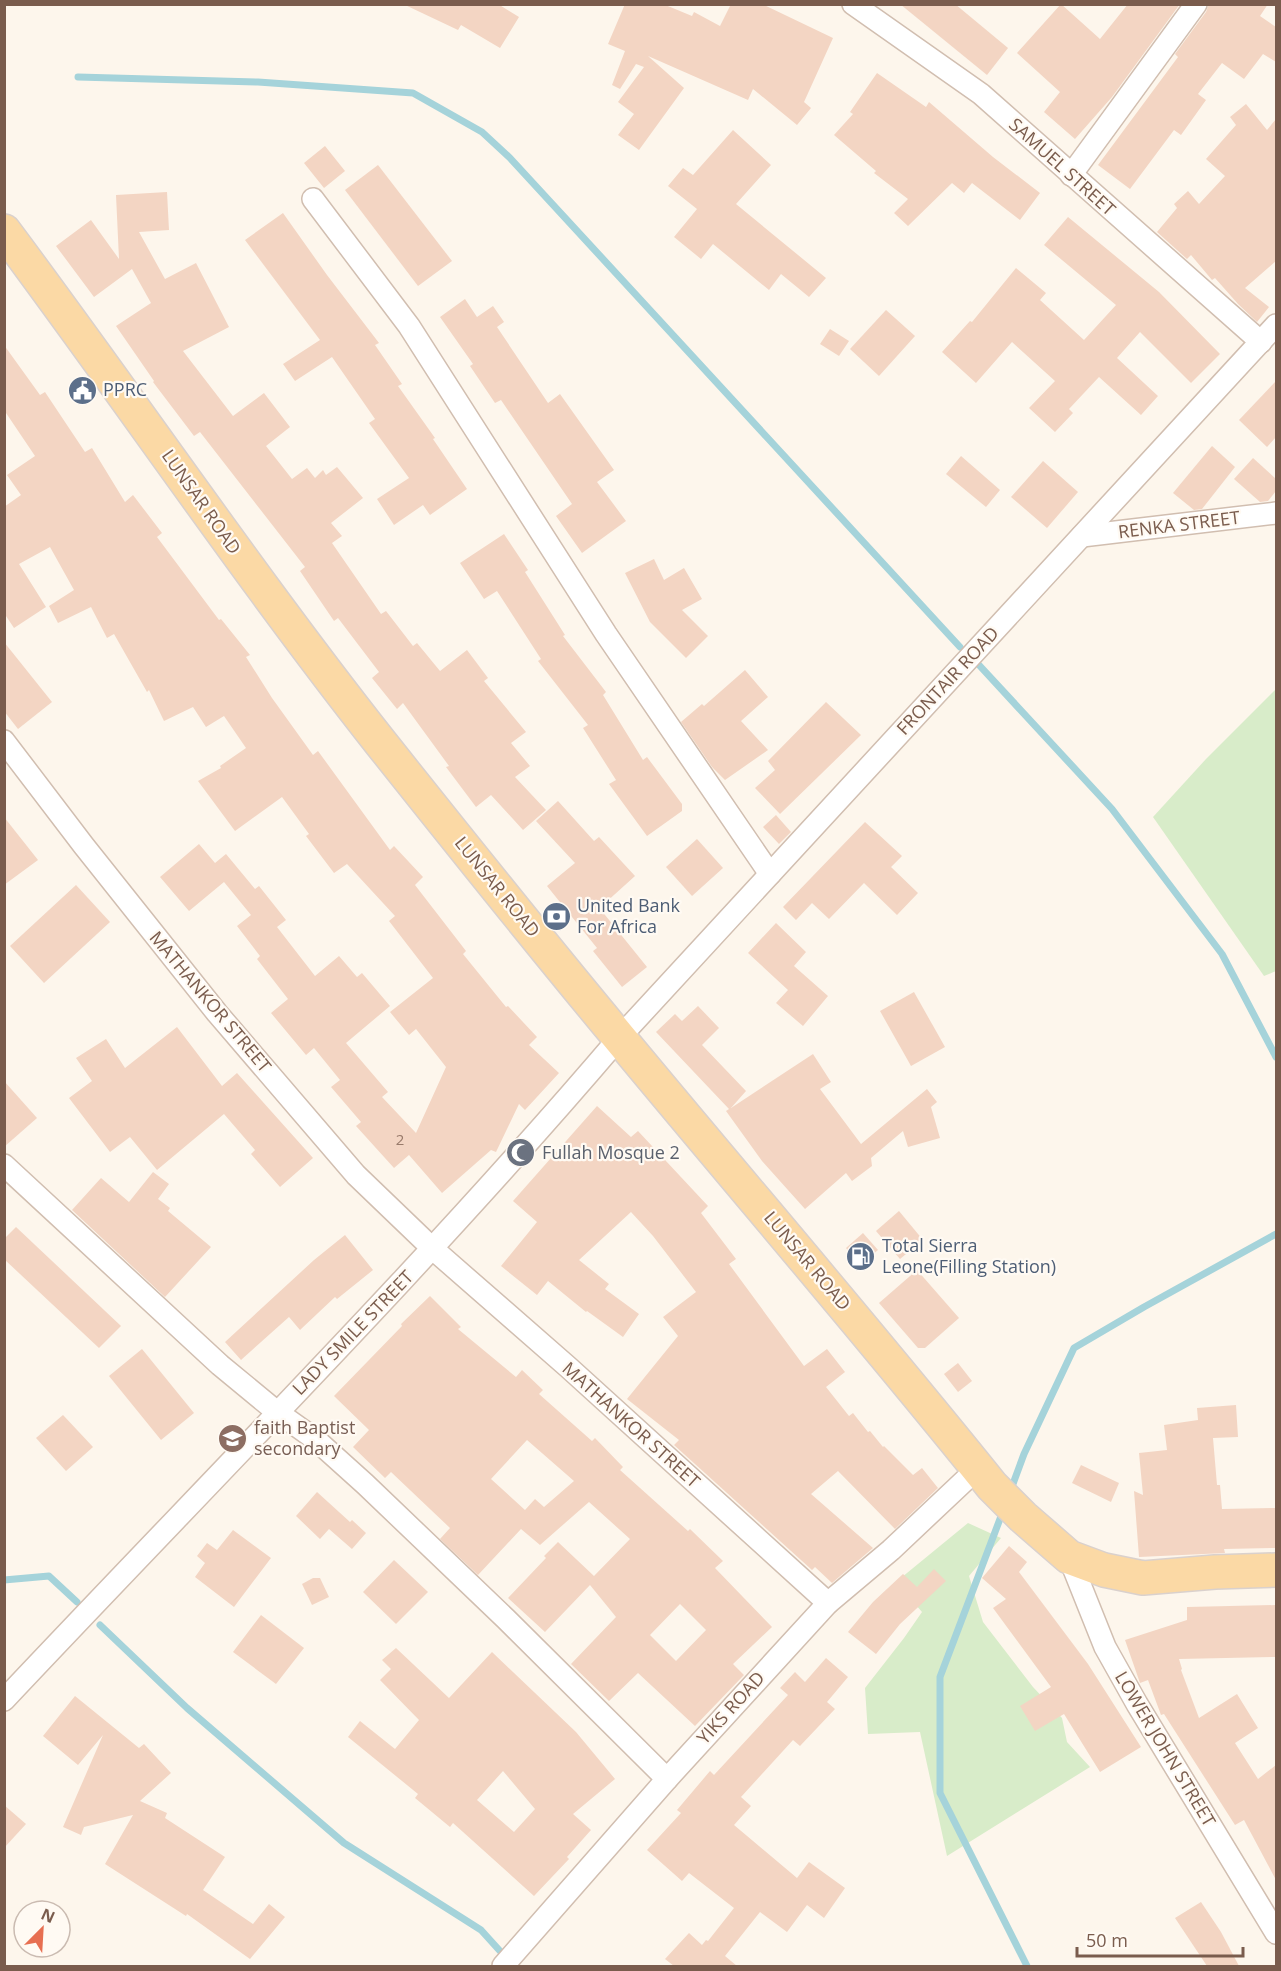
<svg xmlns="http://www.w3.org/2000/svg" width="1281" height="1971" viewBox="0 0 1281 1971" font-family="'Open Sans',sans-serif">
	<rect width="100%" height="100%" fill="#fdf6ec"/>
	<!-- green -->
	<g fill="#d8ecc9">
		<path d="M 1276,689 L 1276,971 L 1264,976 L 1153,817 L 1206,759 Z"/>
		<path d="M 968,1523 L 1001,1538 L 969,1576 L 983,1622 L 1033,1687 L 1062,1718 L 1067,1742 L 1090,1767 L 947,1856 L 920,1732 L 868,1734 L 865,1688 L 904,1638 L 922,1612 L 896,1582 Z"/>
	</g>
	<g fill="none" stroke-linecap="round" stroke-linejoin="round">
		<!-- stream -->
		<g stroke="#a5d3da" stroke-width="7">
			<path d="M 78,77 L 258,82 L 413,93 L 482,132 L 510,158 L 960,647"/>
			<path d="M 979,665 L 1112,809 L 1222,954 L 1276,1057"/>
			<path d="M 1010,1492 L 1024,1454 L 1074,1348 L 1144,1307 L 1276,1234"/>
			<path d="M 1003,1511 L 940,1677 L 940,1793 L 1027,1966"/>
			<path d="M 4,1580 L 49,1576 L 77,1602"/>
			<path d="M 100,1625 L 187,1708 L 344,1843 L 481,1930 L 500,1951"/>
		</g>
	</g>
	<!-- building -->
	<g fill="#f3d5c3" fill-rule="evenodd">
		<path d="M 403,4 L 498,4 L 519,17 L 500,48 L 461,25 L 458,30 Z"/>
		<path d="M 625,4 L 663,4 L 692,16 L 694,12 L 720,26 L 731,4 L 762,4 L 833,38 L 804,102 L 811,108 L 797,125 L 753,89 L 748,100 L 648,56 L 684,88 L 639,150 L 618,135 L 634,114 L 618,102 L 644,67 L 636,64 L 620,89 L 612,85 L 625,51 L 608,44 Z"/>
		<path d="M 900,4 L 955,4 L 1008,48 L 987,75 Z"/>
		<path d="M 1061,4 L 1100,39 L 1128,4 L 1180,4 L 1112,97 L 1075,139 L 1044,112 L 1060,92 L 1017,53 Z"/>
		<path d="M 1209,4 L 1268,4 L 1260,16 L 1276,27 L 1276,62 L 1263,54 L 1244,79 L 1222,63 L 1198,94 L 1206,100 L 1181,135 L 1174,130 L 1130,189 L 1098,165 L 1178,57 L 1175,54 L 1206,12 Z"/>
		<path d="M 877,73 L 926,107 L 929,102 L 993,157 L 1040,193 L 1020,220 L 972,183 L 964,193 L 952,183 L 908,226 L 894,213 L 908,199 L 874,173 L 876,171 L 834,135 L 853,114 L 850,112 Z"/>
		<path d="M 1246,104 L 1267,130 L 1276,119 L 1276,261 L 1245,288 L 1269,307 L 1257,322 L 1238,304 L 1215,278 L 1212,280 L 1191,255 L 1187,259 L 1157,232 L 1177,208 L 1174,204 L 1188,191 L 1199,204 L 1225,176 L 1206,159 L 1236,125 L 1230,117 Z"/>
		<path d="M 733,130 L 771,165 L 736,204 L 826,278 L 809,297 L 781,274 L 769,290 L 713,244 L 701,259 L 674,237 L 697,209 L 668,186 L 683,168 L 693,175 Z"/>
		<path d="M 325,146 L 345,171 L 324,188 L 304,163 Z"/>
		<path d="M 378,165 L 452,261 L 418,286 L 345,190 Z"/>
		<path d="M 167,192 L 169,230 L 139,232 L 165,279 L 196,263 L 229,327 L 183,351 L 233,416 L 264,393 L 290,427 L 266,446 L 292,479 L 307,468 L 315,478 L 323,470 L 326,475 L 337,467 L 363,498 L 331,523 L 342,536 L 332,543 L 381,614 L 386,611 L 413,646 L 417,643 L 440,671 L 467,650 L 488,678 L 484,681 L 526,732 L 511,743 L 530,766 L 515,777 L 546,810 L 523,830 L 491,795 L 476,807 L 446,767 L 449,766 L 403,703 L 397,709 L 372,678 L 379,672 L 338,618 L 334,621 L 300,571 L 305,567 L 200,432 L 194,436 L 153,382 L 154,381 L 116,326 L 151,303 L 132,269 L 94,297 L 56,246 L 91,220 L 119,259 L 116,195 Z"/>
		<path d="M 283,213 L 327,275 L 379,343 L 375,345 L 402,384 L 398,386 L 435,438 L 433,439 L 467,489 L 430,515 L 423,505 L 394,525 L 377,499 L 409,478 L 369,423 L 375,419 L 332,357 L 295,381 L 283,364 L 320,340 L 245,240 Z"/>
		<path d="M 1068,217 L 1159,292 L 1220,354 L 1191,383 L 1140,332 L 1117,358 L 1158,396 L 1141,415 L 1099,377 L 1069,409 L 1073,413 L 1055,432 L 1029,408 L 1055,381 L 1012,342 L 976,383 L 942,352 L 970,321 L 972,322 L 1016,268 L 1046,293 L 1040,300 L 1084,340 L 1116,305 L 1044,245 Z"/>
		<path d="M 465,299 L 477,317 L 493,306 L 504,322 L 497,327 L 548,403 L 560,394 L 614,470 L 597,482 L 626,521 L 582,553 L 556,516 L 572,504 L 501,400 L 495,403 L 470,366 L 473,364 L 440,317 Z"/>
		<path d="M 886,310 L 915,336 L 879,376 L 850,349 Z"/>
		<path d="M 830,329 L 849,341 L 839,356 L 820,344 Z"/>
		<path d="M 4,345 L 40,395 L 45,392 L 85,452 L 92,448 L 125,502 L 133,495 L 162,533 L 157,537 L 219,620 L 221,619 L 250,655 L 246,657 L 272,698 L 313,755 L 318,751 L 390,850 L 394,846 L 423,877 L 415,885 L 466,951 L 463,954 L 506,1007 L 508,1006 L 537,1037 L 529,1045 L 559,1073 L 525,1110 L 519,1104 L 496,1152 L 491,1150 L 442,1193 L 409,1155 L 394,1168 L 356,1126 L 361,1122 L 331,1087 L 340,1080 L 314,1048 L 306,1055 L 271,1013 L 288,999 L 257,959 L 260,956 L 237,926 L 251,915 L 224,882 L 189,911 L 160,877 L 199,844 L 215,863 L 226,854 L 255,889 L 259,886 L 286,920 L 277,927 L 315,976 L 339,956 L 357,977 L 362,973 L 390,1006 L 346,1043 L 388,1092 L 382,1097 L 416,1133 L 446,1067 L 416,1029 L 409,1035 L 390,1012 L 433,978 L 389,921 L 395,916 L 347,864 L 334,873 L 306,836 L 309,834 L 282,797 L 235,831 L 198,781 L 221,768 L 220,766 L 246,748 L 224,716 L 206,727 L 193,707 L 164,721 L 149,690 L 147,692 L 114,634 L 107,638 L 91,607 L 58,623 L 49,606 L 74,590 L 50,547 L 19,564 L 46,607 L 14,628 L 4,613 L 4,507 L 21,495 L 7,475 L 35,456 L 4,410 Z"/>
		<path d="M 1276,381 L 1276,437 L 1267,447 L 1239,420 Z"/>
		<path d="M 1212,446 L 1235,467 L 1202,509 L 1194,510 L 1173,493 Z"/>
		<path d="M 961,456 L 1000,490 L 986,507 L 946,474 Z"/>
		<path d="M 1253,458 L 1276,479 L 1276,491 L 1268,501 L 1260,502 L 1234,479 Z"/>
		<path d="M 1043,461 L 1078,492 L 1047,528 L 1011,497 Z"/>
		<path d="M 504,534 L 528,570 L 525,572 L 565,635 L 563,636 L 606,692 L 603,695 L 643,760 L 647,757 L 682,804 L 682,811 L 647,836 L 609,784 L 616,780 L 583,728 L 588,725 L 538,661 L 541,659 L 497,591 L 484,599 L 460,563 Z"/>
		<path d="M 654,559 L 664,580 L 684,568 L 702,599 L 682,610 L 708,636 L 686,658 L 650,622 L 625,573 Z"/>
		<path d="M 4,642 L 52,702 L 18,729 L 4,711 Z"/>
		<path d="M 745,670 L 768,697 L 741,721 L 768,750 L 725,780 L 712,767 L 681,722 L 702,704 L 704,706 Z"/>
		<path d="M 826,702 L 861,735 L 780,814 L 755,788 L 775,770 L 768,761 Z"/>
		<path d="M 558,801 L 594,841 L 599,837 L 635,876 L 604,904 L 606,906 L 601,910 L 647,967 L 622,987 L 593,951 L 597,948 L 547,886 L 575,863 L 536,821 Z"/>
		<path d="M 776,815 L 791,832 L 779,844 L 763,827 Z"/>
		<path d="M 4,817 L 38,860 L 4,885 Z"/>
		<path d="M 865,822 L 902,856 L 891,867 L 918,893 L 897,915 L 864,883 L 829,919 L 812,903 L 796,920 L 783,907 Z"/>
		<path d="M 697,839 L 723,868 L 692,896 L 666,867 Z"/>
		<path d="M 76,885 L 110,922 L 44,983 L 10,946 Z"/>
		<path d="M 776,923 L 806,952 L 794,966 L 828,996 L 803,1026 L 776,1003 L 788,990 L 748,953 Z"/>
		<path d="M 914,992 L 945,1047 L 911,1066 L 880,1011 Z"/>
		<path d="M 698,1006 L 719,1028 L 702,1045 L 746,1091 L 731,1108 L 813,1054 L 831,1082 L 820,1089 L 861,1144 L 927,1089 L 937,1102 L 931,1107 L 940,1138 L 908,1147 L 903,1131 L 871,1158 L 872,1166 L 852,1181 L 846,1173 L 805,1209 L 762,1161 L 726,1111 L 729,1109 L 656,1032 L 675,1014 L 682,1021 Z"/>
		<path d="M 177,1027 L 222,1086 L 237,1073 L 313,1158 L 280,1187 L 251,1154 L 255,1150 L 224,1114 L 157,1170 L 130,1137 L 110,1152 L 69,1098 L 92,1081 L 76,1058 L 106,1039 L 125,1068 Z"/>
		<path d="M 4,1081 L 37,1118 L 4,1147 Z"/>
		<path d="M 597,1106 L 631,1137 L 638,1131 L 708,1206 L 701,1213 L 736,1259 L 729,1264 L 804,1366 L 827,1349 L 845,1372 L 826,1387 L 849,1416 L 853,1413 L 868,1432 L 870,1431 L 883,1447 L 884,1446 L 913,1475 L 922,1468 L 938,1488 L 895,1529 L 838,1471 L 811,1494 L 873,1548 L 832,1583 L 815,1567 L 812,1570 L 674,1445 L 679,1440 L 627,1399 L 678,1336 L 663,1317 L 696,1292 L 653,1236 L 631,1212 L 579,1260 L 609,1284 L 605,1289 L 639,1314 L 623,1337 L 587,1311 L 586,1312 L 548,1281 L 537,1295 L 501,1266 L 537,1222 L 513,1201 Z"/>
		<path d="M 153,1172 L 169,1184 L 158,1199 L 170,1208 L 168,1211 L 211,1247 L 165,1297 L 72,1210 L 101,1178 L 129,1202 Z"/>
		<path d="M 899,1211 L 923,1240 L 900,1259 L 876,1231 Z"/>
		<path d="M 16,1227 L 121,1326 L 99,1348 L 4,1259 L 4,1239 Z"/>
		<path d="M 863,1233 L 878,1250 L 860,1265 L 846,1248 Z"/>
		<path d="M 345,1235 L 373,1270 L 337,1299 L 335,1297 L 300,1330 L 289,1317 L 241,1360 L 225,1342 L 314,1260 Z"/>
		<path d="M 917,1270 L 959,1318 L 925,1348 L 918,1348 L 879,1303 Z"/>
		<path d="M 430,1296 L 461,1327 L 458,1329 L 516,1377 L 522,1370 L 543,1390 L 539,1394 L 592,1441 L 595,1438 L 623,1467 L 620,1470 L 688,1531 L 690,1529 L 723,1561 L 715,1568 L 772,1627 L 733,1664 L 744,1675 L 695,1726 L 638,1673 L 609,1701 L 571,1664 L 616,1617 L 590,1585 L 545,1632 L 508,1598 L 546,1558 L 544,1556 L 558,1542 L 594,1576 L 630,1539 L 589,1502 L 540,1545 L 521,1529 L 478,1575 L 440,1539 L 450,1528 L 391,1472 L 385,1478 L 353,1447 L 369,1430 L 334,1396 L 402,1326 L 401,1324 ZM 527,1440 L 574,1481 L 544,1507 L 535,1499 L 525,1510 L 491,1479 ZM 680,1604 L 706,1630 L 676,1661 L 650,1635 Z"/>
		<path d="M 142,1349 L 194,1413 L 161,1440 L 109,1376 Z"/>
		<path d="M 958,1363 L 972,1381 L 958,1392 L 944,1374 Z"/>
		<path d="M 1236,1405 L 1238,1437 L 1213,1438 L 1217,1485 L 1220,1485 L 1222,1509 L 1276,1508 L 1276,1548 L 1224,1549 L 1225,1553 L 1139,1557 L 1134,1491 L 1143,1495 L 1139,1453 L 1167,1450 L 1164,1425 L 1198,1420 L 1197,1408 Z"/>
		<path d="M 63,1415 L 93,1447 L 66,1471 L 36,1438 Z"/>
		<path d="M 1081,1465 L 1119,1483 L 1111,1502 L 1072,1483 Z"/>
		<path d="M 317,1492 L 350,1522 L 352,1520 L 366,1533 L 352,1549 L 329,1529 L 320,1539 L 296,1516 Z"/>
		<path d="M 233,1530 L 271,1558 L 234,1607 L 195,1577 L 205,1563 L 197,1556 L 207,1543 L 217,1550 Z"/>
		<path d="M 1009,1546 L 1027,1562 L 1019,1572 L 1088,1664 L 1141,1747 L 1100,1772 L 1064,1714 L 1035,1731 L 1020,1706 L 1051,1687 L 993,1608 L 1006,1599 L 982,1578 Z"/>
		<path d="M 394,1560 L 428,1592 L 396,1624 L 363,1592 Z"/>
		<path d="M 934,1569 L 946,1581 L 900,1624 L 876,1654 L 848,1632 L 873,1602 L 903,1574 L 917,1587 Z"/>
		<path d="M 313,1578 L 320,1578 L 329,1597 L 312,1605 L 302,1584 Z"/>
		<path d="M 1276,1605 L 1276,1657 L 1179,1659 L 1182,1669 L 1181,1670 L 1199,1718 L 1237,1694 L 1258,1728 L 1235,1743 L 1258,1779 L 1276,1765 L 1276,1880 L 1244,1820 L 1235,1825 L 1164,1714 L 1161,1715 L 1148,1680 L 1140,1683 L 1125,1640 L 1187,1620 L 1187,1607 Z"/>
		<path d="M 261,1615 L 304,1648 L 276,1684 L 233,1652 Z"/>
		<path d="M 396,1648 L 449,1698 L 492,1652 L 576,1732 L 615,1779 L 573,1814 L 591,1830 L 567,1857 L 569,1859 L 534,1896 L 453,1823 L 450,1827 L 415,1798 L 418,1794 L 348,1737 L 360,1721 L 395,1749 L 419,1720 L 380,1680 L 391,1669 L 382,1660 ZM 503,1771 L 535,1809 L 514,1832 L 477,1800 Z"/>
		<path d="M 826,1658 L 848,1677 L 827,1702 L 835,1709 L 800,1746 L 793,1740 L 741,1797 L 751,1806 L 734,1825 L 797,1878 L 809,1862 L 845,1888 L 824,1918 L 807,1905 L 787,1932 L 760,1912 L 725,1956 L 737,1966 L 674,1966 L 665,1959 L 689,1933 L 702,1945 L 706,1940 L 708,1941 L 734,1908 L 689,1873 L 682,1881 L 647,1850 L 681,1813 L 677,1810 L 710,1771 L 714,1775 L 788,1695 L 780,1688 L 795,1672 L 805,1682 Z"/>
		<path d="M 75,1696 L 139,1748 L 144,1744 L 171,1773 L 140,1801 L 167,1813 L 165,1818 L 225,1857 L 203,1890 L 253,1924 L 269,1904 L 285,1917 L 250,1959 L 187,1914 L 186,1916 L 105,1864 L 133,1815 L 84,1827 L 81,1835 L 63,1827 L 103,1735 L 78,1765 L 43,1736 Z"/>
		<path d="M 4,1805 L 26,1824 L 4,1848 Z"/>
		<path d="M 1201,1902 L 1221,1932 L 1239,1966 L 1207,1966 L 1175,1918 Z"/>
	</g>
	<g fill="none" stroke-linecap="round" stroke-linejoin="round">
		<defs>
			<g id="street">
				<path d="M 853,4 L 981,94 L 1261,342"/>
				<path d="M 1071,175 L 1196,4"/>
				<path d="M 313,199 L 409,326 L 606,634 L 770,874"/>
				<path d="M 1082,536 L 1276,513"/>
				<path d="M 4,741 L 84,846 L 217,1013 L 356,1175 L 433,1249 L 568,1367 L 828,1603"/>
				<path d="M 4,1165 L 220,1365 L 277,1412 L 315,1439 L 365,1484 L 506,1619 L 667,1779"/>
				<path d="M 1069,1557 L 1105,1647 L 1137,1704 L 1276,1933"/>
				<path d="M 4,1700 C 211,1480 424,1267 619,1038 L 1276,325"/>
				<path d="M 503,1966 L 667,1779 L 828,1603 L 891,1550 L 978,1468"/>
			</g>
			<path id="primary" d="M 4,231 C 131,401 249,576 380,742 C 458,840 537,939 617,1035 C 742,1186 870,1334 992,1486 L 1023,1517 L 1069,1557 L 1104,1570 L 1143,1578 L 1215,1572 L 1276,1570"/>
		</defs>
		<!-- street casing -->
		<use href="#street" stroke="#d1beb0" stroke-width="24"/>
		<!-- primary casing -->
		<use href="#primary" stroke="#dad1cd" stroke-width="36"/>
		<!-- street -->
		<use href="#street" stroke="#fff" stroke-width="21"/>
		<!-- primary -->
		<use href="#primary" stroke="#fbd9a5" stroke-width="33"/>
	</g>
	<!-- icons -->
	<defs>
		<symbol id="civic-disc" viewBox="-11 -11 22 22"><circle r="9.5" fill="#5c6f8a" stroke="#fffaf3"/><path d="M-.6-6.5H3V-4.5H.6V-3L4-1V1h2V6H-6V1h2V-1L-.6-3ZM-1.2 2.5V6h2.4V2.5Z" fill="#fff"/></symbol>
		<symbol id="bank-disc" viewBox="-11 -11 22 22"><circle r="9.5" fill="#5c6f8a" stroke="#fffaf3"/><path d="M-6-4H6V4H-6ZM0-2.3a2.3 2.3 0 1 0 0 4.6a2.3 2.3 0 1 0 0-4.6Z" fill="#fff"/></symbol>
		<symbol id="mosque-disc" viewBox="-11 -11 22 22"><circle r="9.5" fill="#6b7280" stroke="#fffaf3"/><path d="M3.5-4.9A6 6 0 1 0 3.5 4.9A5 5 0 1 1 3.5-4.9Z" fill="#fff"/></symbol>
		<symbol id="fuel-disc" viewBox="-11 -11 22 22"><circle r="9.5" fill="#5c6f8a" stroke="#fffaf3"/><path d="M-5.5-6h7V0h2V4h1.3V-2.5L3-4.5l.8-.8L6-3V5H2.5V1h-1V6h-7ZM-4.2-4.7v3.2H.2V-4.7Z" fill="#fff"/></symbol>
		<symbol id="school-disc" viewBox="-11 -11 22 22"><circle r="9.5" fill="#8d6e63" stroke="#fffaf3"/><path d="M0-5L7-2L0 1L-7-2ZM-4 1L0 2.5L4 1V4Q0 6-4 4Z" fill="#fff"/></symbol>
	</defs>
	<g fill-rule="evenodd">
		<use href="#civic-disc" x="66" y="374" width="33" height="33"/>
		<use href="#bank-disc" x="540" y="900" width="33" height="33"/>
		<use href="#mosque-disc" x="504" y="1136" width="33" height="33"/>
		<use href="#fuel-disc" x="844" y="1240" width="33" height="33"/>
		<use href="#school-disc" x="216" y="1422" width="33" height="33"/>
	</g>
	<g text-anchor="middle" stroke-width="4.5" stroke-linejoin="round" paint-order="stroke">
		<!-- number labels -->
		<g font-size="15" fill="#987a6a">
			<text x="400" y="1145">2</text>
		</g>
		<!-- street labels -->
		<g font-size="18" fill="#7a5c4d" stroke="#fffaf3">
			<text transform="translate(1062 167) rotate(42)" y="6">SAMUEL STREET</text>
			<text transform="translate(201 502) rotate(55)" y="6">LUNSAR ROAD</text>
			<text transform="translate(1179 525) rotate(-7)" y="6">RENKA STREET</text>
			<text transform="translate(948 681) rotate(-47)" y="6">FRONTAIR ROAD</text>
			<text transform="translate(497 887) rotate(51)" y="6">LUNSAR ROAD</text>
			<text transform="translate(210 1002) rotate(50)" y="6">MATHANKOR STREET</text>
			<text transform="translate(807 1261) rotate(50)" y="6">LUNSAR ROAD</text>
			<text transform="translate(353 1333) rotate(-46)" y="6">LADY SMILE STREET</text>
			<text transform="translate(631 1425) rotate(42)" y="6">MATHANKOR STREET</text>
			<text transform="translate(731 1708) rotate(-48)" y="6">YIKS ROAD</text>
			<text transform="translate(1165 1749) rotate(59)" y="6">LOWER JOHN STREET</text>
		</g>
		<!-- service labels -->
		<g font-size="18" fill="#4e5e75" stroke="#fffaf3" text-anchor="start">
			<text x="103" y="396">PPRC</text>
			<text x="577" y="912">United Bank<tspan x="577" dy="21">For Africa</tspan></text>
			<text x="882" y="1252">Total Sierra<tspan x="882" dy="21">Leone(Filling Station)</tspan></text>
		</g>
		<!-- worship labels -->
		<g font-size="18" fill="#5b616d" stroke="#fffaf3" text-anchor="start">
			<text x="542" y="1159">Fullah Mosque 2</text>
		</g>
		<!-- education labels -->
		<g font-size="18" fill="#785e54" stroke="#fffaf3" text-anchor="start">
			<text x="254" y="1434">faith Baptist<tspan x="254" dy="21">secondary</tspan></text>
		</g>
	</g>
	<!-- border -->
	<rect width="1281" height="1971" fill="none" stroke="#7a5c4d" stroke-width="12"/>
	<!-- north arrow -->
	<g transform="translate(42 1929) rotate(24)"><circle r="28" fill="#fffaf3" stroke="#cabbb1" stroke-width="1.5"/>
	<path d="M0-4.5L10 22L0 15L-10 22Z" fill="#e76f51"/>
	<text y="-9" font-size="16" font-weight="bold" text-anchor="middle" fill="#7a5c4d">N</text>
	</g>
	<!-- scale -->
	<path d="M1077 1947v9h166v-9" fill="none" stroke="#7a5c4d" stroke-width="3"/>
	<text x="1086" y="1947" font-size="18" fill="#7a5c4d" stroke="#fffaf3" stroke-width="4.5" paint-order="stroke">50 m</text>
</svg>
